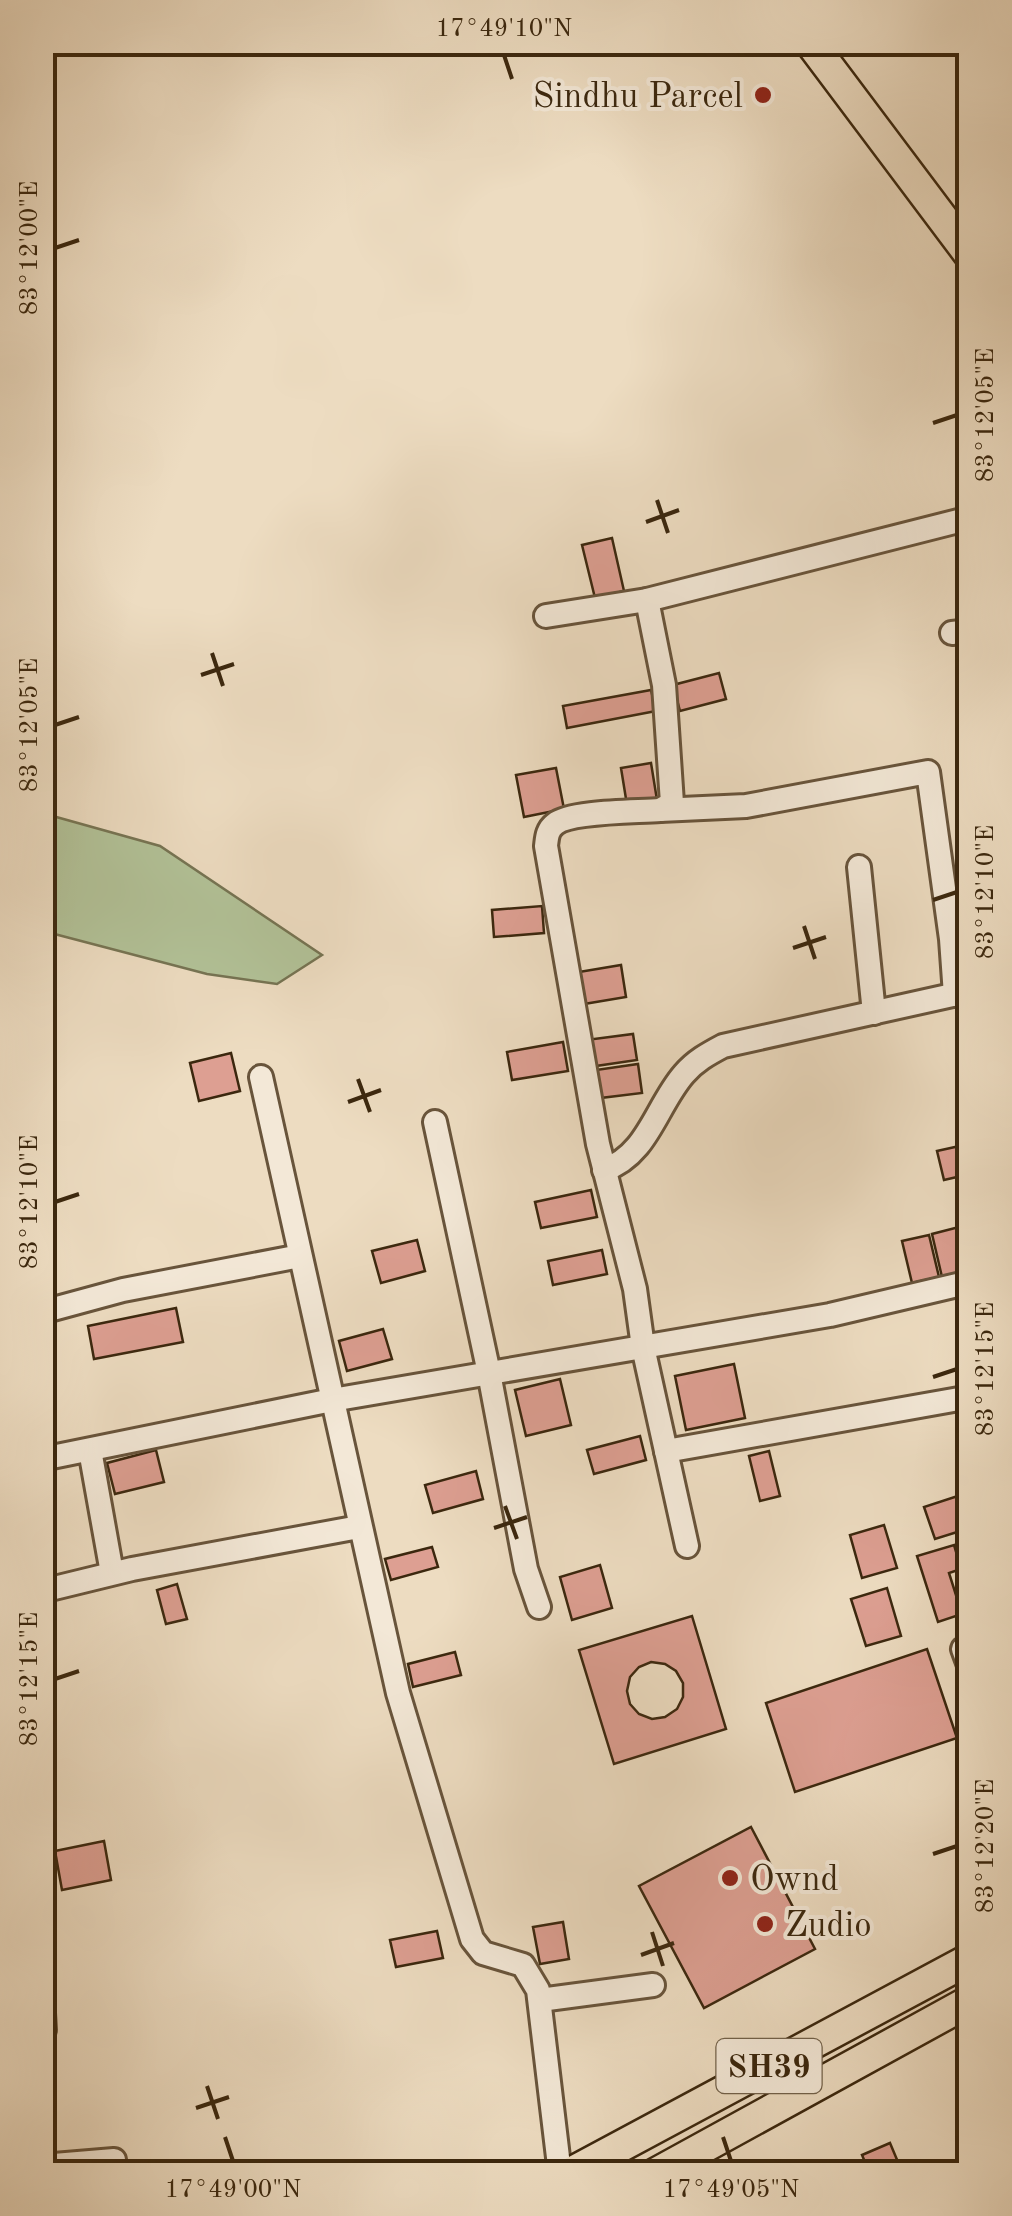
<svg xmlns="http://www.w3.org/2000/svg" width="1012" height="2216" viewBox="0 0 1012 2216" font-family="'Old Standard TT',serif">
	<rect width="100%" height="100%" fill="#eddcc1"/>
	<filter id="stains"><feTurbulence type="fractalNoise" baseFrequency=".002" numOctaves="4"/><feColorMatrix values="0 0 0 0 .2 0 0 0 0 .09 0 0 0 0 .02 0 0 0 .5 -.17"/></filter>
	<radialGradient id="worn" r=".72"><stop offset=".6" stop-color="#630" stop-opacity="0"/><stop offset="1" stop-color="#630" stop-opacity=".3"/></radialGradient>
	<!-- green -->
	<path fill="#b2c298" stroke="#767453" stroke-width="2.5" d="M 42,813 L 160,846 L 322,955 L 277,984 L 207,974 L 43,931 Z"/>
	<!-- building -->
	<g fill="#dd9f92" stroke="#3b270e" stroke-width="2.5" fill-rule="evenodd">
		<path d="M 612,538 L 624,591 L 595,598 L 582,545 Z"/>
		<path d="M 719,673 L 726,699 L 680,711 L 673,685 Z"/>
		<path d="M 651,690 L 656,711 L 567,728 L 563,706 Z"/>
		<path d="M 651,763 L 657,800 L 627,805 L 621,768 Z"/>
		<path d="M 556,768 L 564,809 L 524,817 L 516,775 Z"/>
		<path d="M 542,906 L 544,933 L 494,937 L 492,910 Z"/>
		<path d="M 621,965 L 626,997 L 578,1005 L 573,973 Z"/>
		<path d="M 633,1034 L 637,1060 L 589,1067 L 586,1040 Z"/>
		<path d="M 563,1042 L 568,1071 L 512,1080 L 507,1052 Z"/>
		<path d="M 231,1053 L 240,1091 L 199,1101 L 190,1063 Z"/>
		<path d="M 638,1064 L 642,1093 L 592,1099 L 589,1071 Z"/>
		<path d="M 964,1145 L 970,1174 L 944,1180 L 937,1151 Z"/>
		<path d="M 591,1190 L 597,1217 L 541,1228 L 535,1202 Z"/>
		<path d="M 959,1227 L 970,1271 L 942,1277 L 932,1234 Z"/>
		<path d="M 929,1235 L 939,1277 L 912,1283 L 902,1241 Z"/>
		<path d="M 417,1240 L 425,1271 L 381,1283 L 372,1251 Z"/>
		<path d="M 602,1250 L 607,1274 L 553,1285 L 548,1261 Z"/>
		<path d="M 176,1308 L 183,1342 L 94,1359 L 88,1326 Z"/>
		<path d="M 383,1329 L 392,1359 L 347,1371 L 339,1341 Z"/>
		<path d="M 734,1364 L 745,1418 L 686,1430 L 675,1376 Z"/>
		<path d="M 42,1379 L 54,1425 L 42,1428 Z"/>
		<path d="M 560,1379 L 571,1425 L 526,1436 L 515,1390 Z"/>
		<path d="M 640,1436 L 646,1460 L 594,1474 L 587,1450 Z"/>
		<path d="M 156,1450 L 164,1482 L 115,1494 L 107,1463 Z"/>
		<path d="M 769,1451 L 780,1496 L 760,1501 L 749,1456 Z"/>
		<path d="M 476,1471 L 483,1499 L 433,1513 L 425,1485 Z"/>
		<path d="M 970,1492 L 970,1528 L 935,1539 L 924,1507 Z"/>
		<path d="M 884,1525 L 897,1568 L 862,1578 L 850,1535 Z"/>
		<path d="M 954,1545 L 961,1569 L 949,1573 L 962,1614 L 938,1622 L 917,1556 Z"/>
		<path d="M 432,1547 L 438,1567 L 391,1580 L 385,1559 Z"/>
		<path d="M 600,1565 L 612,1608 L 572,1620 L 560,1577 Z"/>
		<path d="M 177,1584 L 187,1619 L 166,1624 L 157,1590 Z"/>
		<path d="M 887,1588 L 901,1636 L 866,1646 L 851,1599 Z"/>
		<path d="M 692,1616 L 726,1729 L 614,1764 L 579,1650 ZM 651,1662 L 665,1664 L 676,1671 L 683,1683 L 683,1697 L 677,1709 L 665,1717 L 652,1719 L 639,1714 L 630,1704 L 627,1691 L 630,1677 L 639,1667 Z"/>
		<path d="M 927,1649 L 957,1738 L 795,1792 L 766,1703 Z"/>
		<path d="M 455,1652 L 461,1675 L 413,1687 L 408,1664 Z"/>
		<path d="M 751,1827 L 815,1949 L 704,2008 L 639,1886 Z"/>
		<path d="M 104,1841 L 111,1880 L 62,1890 L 55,1851 Z"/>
		<path d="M 563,1922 L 569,1959 L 540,1964 L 533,1927 Z"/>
		<path d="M 437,1931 L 443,1958 L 396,1967 L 390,1940 Z"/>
		<path d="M 890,2143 L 903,2174 L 870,2174 L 862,2155 Z"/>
	</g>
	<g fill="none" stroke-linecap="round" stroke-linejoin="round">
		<defs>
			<g id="minor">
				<path d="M 647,600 L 664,685 L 672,803 L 660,810 C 637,812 571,811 555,824 C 547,830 547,838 546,846 L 598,1144 L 635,1289 L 643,1347 L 687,1546"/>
				<path d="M 546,616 L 647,600 L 970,518"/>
				<path d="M 952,633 L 970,631"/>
				<path d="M 660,810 L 746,806 L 928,772 L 951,939 L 955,995"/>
				<path d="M 859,867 L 874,1013"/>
				<path d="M 261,1077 L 398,1693 L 472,1939 L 483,1953 L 523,1965 L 538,1990 L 560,2174"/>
				<path d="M 435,1122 L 489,1373 L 526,1569 L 539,1607"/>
				<path d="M 604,1170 C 648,1155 656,1106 684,1074 C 695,1061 708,1054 723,1046 L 966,992"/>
				<path d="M 42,1312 L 123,1290 L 300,1256"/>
				<path d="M 90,1450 L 112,1573"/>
				<path d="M 666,1451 L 959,1399"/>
				<path d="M 42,1459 L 332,1400 L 830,1315 L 970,1282"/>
				<path d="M 42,1591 L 132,1569 L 359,1527"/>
				<path d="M 963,1649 L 970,1668"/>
				<path d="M 42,1996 L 44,2030"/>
				<path d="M 540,2000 L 653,1985"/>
				<path d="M 42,2166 L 114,2160"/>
			</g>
			<g id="major">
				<path d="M 810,42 L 970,255"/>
				<path d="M 569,2174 L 970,1959"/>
				<path d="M 655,2174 L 970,2001"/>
			</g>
		</defs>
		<!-- minor casing -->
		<use href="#minor" stroke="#68543b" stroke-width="28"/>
		<!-- major casing -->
		<use href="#major" stroke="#3b270e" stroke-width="35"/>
		<!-- minor -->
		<use href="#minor" stroke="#f3e8d7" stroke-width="22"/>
		<!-- major -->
		<use href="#major" stroke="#eddcc1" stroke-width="30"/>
	</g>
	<!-- ticks -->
	<path fill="none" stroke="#3b270e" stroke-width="4" d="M 504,55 L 512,79M 55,248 L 79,240M 933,423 L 957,415M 657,500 L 668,533M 646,522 L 679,510M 212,653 L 223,686M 201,675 L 234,664M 55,725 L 79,717M 933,900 L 957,892M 804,926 L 815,959M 793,948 L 826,937M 358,1079 L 370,1112M 348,1102 L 381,1090M 55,1202 L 79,1194M 933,1377 L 957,1369M 505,1506 L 517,1539M 494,1528 L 527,1517M 55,1679 L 79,1671M 933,1854 L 957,1846M 652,1932 L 663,1966M 641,1955 L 674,1943M 207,2086 L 218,2119M 196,2108 L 229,2097M 225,2137 L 233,2161M 723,2137 L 731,2161"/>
	<!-- markers -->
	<g fill="#8f2418" stroke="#f3e8d7" stroke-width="4">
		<circle cx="763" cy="95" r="10"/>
		<circle cx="730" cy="1878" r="10"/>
		<circle cx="765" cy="1924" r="10"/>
	</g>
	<g text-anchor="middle" stroke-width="8" stroke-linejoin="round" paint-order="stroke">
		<!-- shield labels -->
		<rect fill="#f3e8d7" stroke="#72614a" stroke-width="2.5" x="716.5" y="2039" width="105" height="54" rx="8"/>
		<g font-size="32" font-weight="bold" fill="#3b270e">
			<text x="769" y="2077">SH39</text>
		</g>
		<!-- poi labels -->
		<g font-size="35" fill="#3b270e" stroke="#f3e8d7" text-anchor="start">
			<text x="743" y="107" text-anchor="end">Sindhu Parcel</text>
			<text x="750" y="1890">Ownd</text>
			<text x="785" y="1936">Zudio</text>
		</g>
	</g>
	<!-- margin -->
	<rect width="1012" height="2216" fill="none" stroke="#eddcc1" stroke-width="110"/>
	<rect x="55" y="55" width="902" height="2106" fill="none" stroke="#3b270e" stroke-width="4"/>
	<g font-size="25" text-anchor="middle" fill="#3b270e">
		<text x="504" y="36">17°49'10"N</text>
		<text transform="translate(28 248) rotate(-90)" y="9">83°12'00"E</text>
		<text transform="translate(984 415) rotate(-90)" y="9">83°12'05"E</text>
		<text transform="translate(28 725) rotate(-90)" y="9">83°12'05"E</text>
		<text transform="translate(984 892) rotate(-90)" y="9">83°12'10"E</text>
		<text transform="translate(28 1202) rotate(-90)" y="9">83°12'10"E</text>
		<text transform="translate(984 1369) rotate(-90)" y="9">83°12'15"E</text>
		<text transform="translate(28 1679) rotate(-90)" y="9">83°12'15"E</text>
		<text transform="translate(984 1846) rotate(-90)" y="9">83°12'20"E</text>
		<text x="233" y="2197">17°49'00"N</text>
		<text x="731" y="2197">17°49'05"N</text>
	</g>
	<rect width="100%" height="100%" filter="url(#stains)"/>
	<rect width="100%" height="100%" fill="url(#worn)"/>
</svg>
